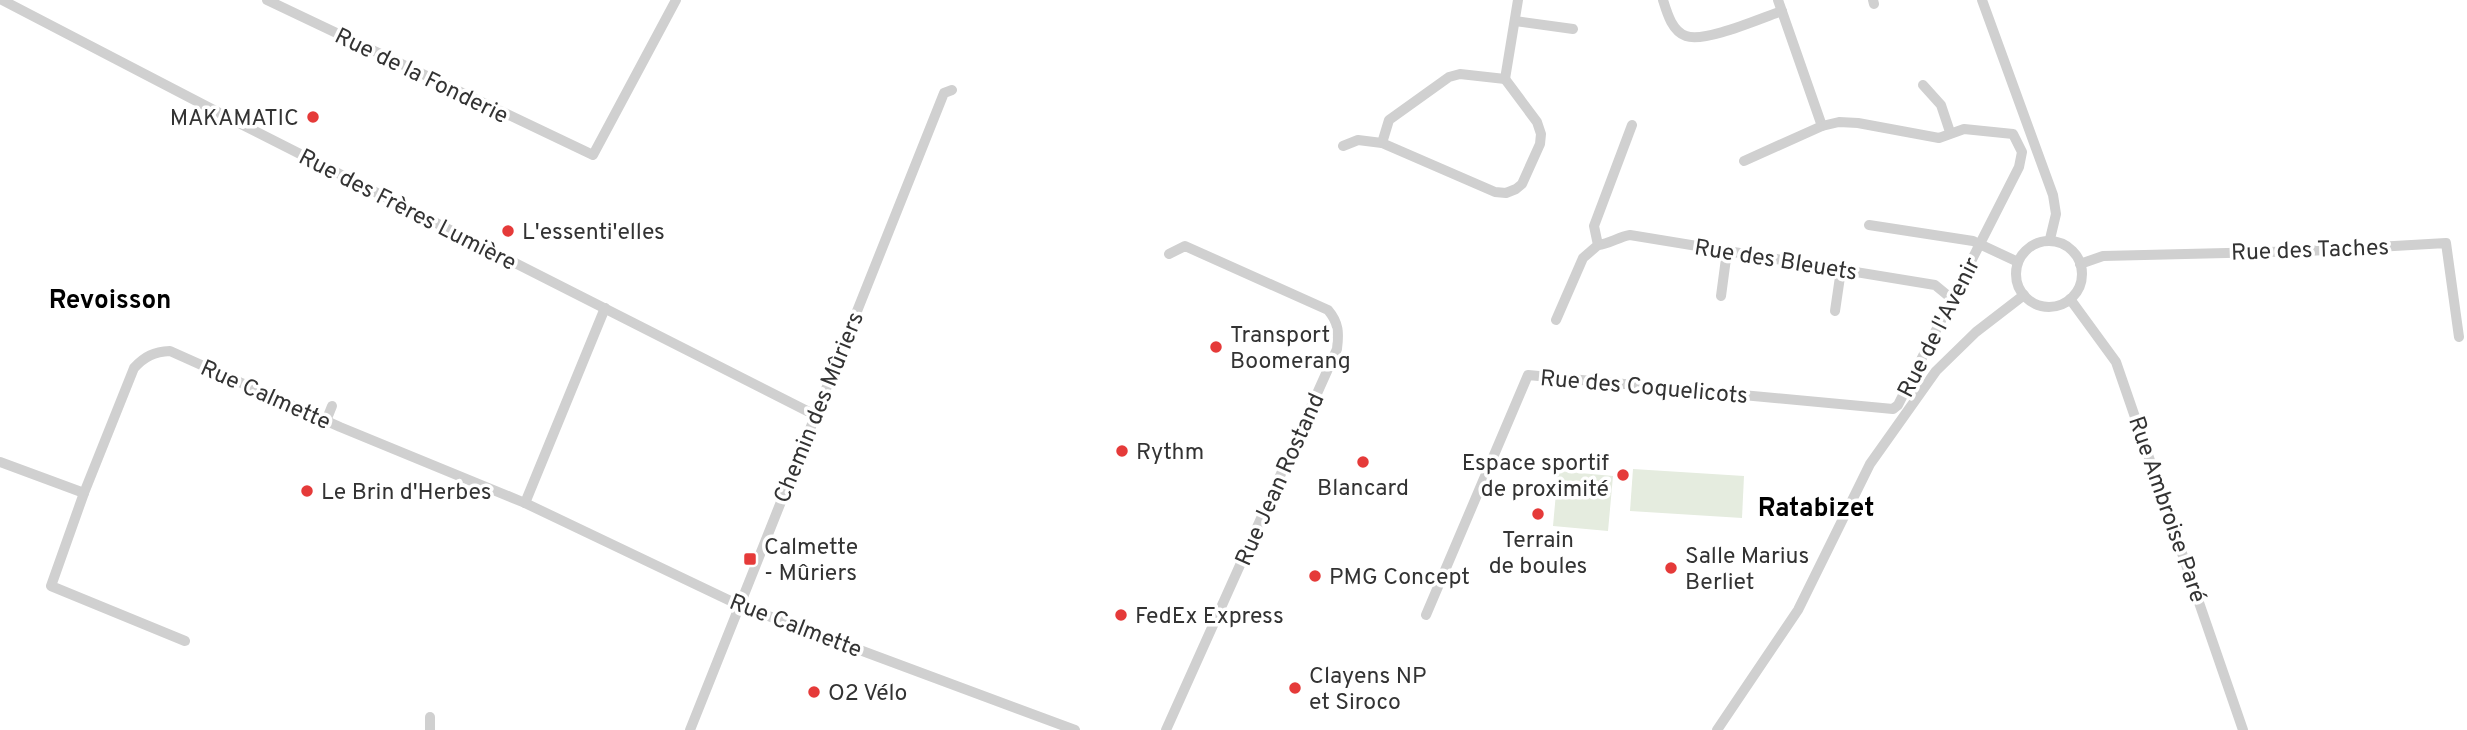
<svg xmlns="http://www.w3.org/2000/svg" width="2467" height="730" viewBox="0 0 2467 730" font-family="Overpass,sans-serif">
	<rect width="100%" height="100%" fill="#fff"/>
	<!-- green -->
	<g fill="#e5ecdf">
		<path d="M 1633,469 L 1744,476 L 1742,518 L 1630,511 Z"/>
		<path d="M 1558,471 L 1613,476 L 1608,531 L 1553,526 Z"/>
	</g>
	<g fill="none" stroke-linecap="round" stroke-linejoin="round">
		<!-- street -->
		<g stroke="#d0d0d0" stroke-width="10">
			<path d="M 2,0 L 231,119 L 815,415"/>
			<path d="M 267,0 L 593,155 L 676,0"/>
			<path d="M 1663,0 C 1667,13 1672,31 1686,36 C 1705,43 1761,18 1782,11"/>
			<path d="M 1778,0 L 1822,126"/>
			<path d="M 1873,0 L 1874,4"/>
			<path d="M 1982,0 L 2053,195 L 2056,214 L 2050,239"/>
			<path d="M 1515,21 L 1573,29"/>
			<path d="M 1923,85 L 1941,105 L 1950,132"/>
			<path d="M 1382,143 L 1389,120 L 1449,77 L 1460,74 L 1505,79 L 1518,0"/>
			<path d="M 1343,146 L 1358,140 L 1382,143 L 1495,192 L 1506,193 L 1516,189 L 1522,184 L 1540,144 L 1541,134 L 1537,122 L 1505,79"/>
			<path d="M 1869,225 L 1973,241 L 2018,262"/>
			<circle cx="2049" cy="274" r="33"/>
			<path d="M 1598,245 C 1610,244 1618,237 1630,235 L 1935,285 L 1952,299"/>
			<path d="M 2080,264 L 2103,256 L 2308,251 L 2446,243 L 2459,337"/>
			<path d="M 1721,296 L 1727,251"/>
			<path d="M 2070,299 L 2116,362 L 2243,730"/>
			<path d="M 1835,311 L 1841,270"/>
			<path d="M 1556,320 L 1583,258 L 1598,245 L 1594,226 L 1632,125"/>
			<path d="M 326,421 L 332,406"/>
			<path d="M 0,462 L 84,493"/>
			<path d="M 525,503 L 605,308"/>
			<path d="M 1426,615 L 1528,375 L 1893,409 L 1898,405 L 2019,167 L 2022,152 L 2013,134 L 1964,129 L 1939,138 L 1858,123 L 1839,122 L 1822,126 L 1744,161"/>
			<path d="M 185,641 L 51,586 L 84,493 L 134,368 C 145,356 154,352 170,351 L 340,427 L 525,503 L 739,605 L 1075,730"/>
			<path d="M 430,717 L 430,730"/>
			<path d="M 690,730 L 944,93 L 952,90"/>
			<path d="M 1166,730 L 1337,349 C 1339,333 1339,323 1328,310 L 1185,246 L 1169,254"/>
			<path d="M 1717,730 L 1798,610 L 1870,464 L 1936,371 L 1976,332 L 2024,295"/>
		</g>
	</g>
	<!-- markers -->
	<g fill="#e53a39" stroke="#fff" stroke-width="2.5">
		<circle cx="313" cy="117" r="7"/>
		<circle cx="508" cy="231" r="7"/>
		<circle cx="1216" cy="347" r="7"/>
		<circle cx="1122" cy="451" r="7"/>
		<circle cx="1363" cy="462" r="7"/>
		<circle cx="1623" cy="475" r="7"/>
		<circle cx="307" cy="491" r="7"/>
		<circle cx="1538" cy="514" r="7"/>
		<rect x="743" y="552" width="14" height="14" rx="3.5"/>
		<circle cx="1671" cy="568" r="7"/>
		<circle cx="1315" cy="576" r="7"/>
		<circle cx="1121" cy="615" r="7"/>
		<circle cx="1295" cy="688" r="7"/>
		<circle cx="814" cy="692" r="7"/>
	</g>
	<g text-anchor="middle" stroke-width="7" stroke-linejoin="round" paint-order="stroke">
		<!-- street labels -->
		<g font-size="23" fill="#333" stroke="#fff">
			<text transform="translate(422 75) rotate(26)" y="8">Rue de la Fonderie</text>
			<text transform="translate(408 209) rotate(27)" y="8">Rue des Frères Lumière</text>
			<text transform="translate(2310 249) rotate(-2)" y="8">Rue des Taches</text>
			<text transform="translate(1776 259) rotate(9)" y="8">Rue des Bleuets</text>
			<text transform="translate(1938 327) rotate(-63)" y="8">Rue de l'Avenir</text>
			<text transform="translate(1644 386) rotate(5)" y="8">Rue des Coquelicots</text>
			<text transform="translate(266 394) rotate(24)" y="8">Rue Calmette</text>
			<text transform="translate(818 407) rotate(-68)" y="8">Chemin des Mûriers</text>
			<text transform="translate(1279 479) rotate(-66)" y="8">Rue Jean Rostand</text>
			<text transform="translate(2168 509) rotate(71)" y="8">Rue Ambroise Paré</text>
			<text transform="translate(796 625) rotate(21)" y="8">Rue Calmette</text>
		</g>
		<!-- poi labels -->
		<g font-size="23" fill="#333" stroke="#fff" text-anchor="start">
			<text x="299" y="125" text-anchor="end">MAKAMATIC</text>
			<text x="522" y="239">L'essenti'elles</text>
			<text x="1230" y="342">Transport<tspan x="1230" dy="26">Boomerang</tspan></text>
			<text x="1136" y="459">Rythm</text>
			<text x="1609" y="470" text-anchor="end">Espace sportif<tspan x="1609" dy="26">de proximité</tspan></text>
			<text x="1363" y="495" text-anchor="middle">Blancard</text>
			<text x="321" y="499">Le Brin d'Herbes</text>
			<text x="1538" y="547" text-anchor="middle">Terrain<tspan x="1538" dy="26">de boules</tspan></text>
			<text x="764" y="554">Calmette<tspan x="764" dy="26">- Mûriers</tspan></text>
			<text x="1685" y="563">Salle Marius<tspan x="1685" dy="26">Berliet</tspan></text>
			<text x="1329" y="584">PMG Concept</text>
			<text x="1135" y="623">FedEx Express</text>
			<text x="1309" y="683">Clayens NP<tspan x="1309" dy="26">et Siroco</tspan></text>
			<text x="828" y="700">O2 Vélo</text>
		</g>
		<!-- quarter labels -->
		<g font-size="26" font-weight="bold" fill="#000" stroke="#fff">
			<text x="110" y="308">Revoisson</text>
			<text x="1816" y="516">Ratabizet</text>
		</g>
	</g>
</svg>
